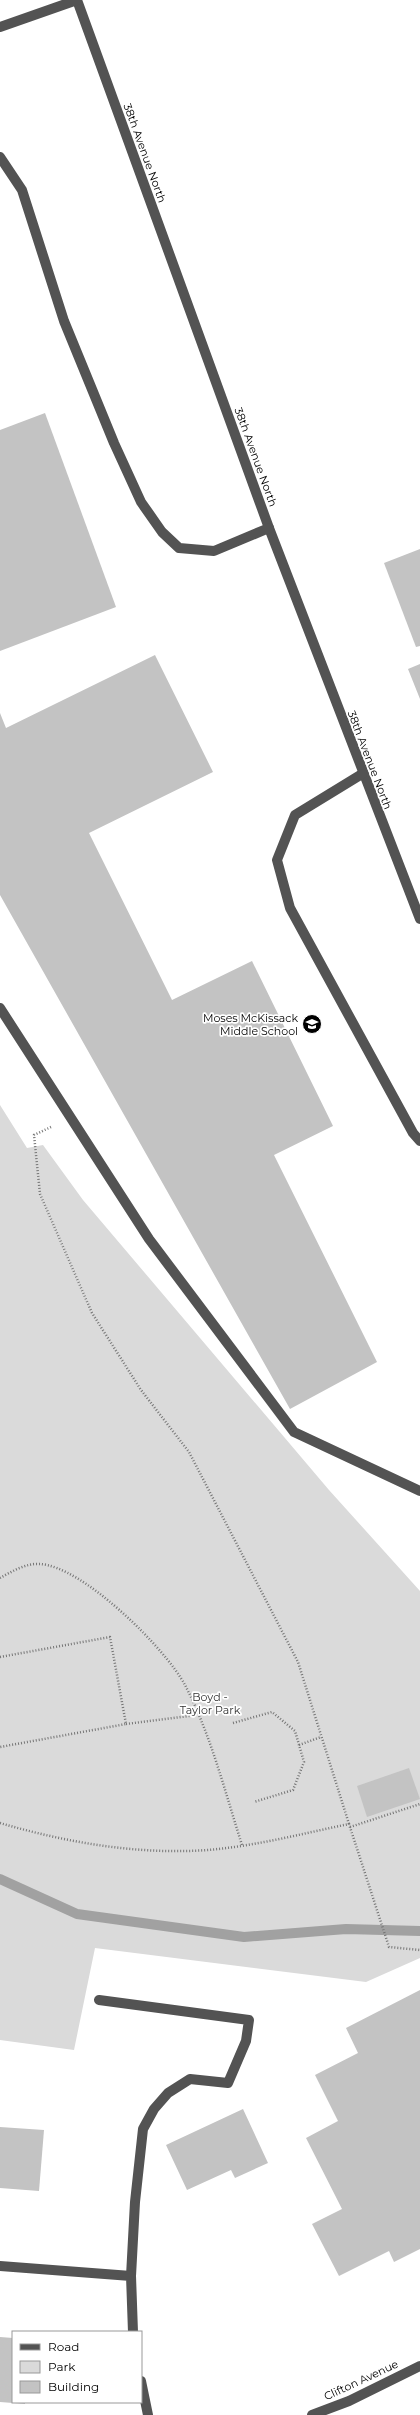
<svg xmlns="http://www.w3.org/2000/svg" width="420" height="2415" viewBox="0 0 420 2415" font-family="Montserrat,sans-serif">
	<rect width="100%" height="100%" fill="#fff"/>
	<!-- green -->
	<path fill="#dadada" d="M 0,1105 L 27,1148 L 43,1145 L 83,1200 L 329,1490 L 420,1591 L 420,1958 L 366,1982 L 95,1948 L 74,2050 L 0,2040 Z"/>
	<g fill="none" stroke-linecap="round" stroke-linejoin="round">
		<!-- stream -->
		<path stroke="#a1a1a1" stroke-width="10" d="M 0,1879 L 77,1914 L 244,1937 L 346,1929 L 420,1931"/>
	</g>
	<!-- building -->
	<g fill="#c3c3c3">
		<path d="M 45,413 L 116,607 L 0,651 L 0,430 Z"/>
		<path d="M 420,549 L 420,646 L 416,647 L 384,563 Z"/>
		<path d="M 155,655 L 213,772 L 89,833 L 172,1000 L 252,961 L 333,1126 L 274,1155 L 377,1362 L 290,1409 L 0,895 L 0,713 L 6,728 Z"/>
		<path d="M 420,664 L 420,699 L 408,669 Z"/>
		<path d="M 409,1768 L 420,1799 L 367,1817 L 357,1786 Z"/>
		<path d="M 420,1990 L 420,2249 L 394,2262 L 389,2251 L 339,2276 L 312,2224 L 342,2209 L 306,2138 L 338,2121 L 315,2075 L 358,2053 L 346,2028 Z"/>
		<path d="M 243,2109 L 268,2163 L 235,2178 L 231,2170 L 187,2190 L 166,2145 Z"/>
		<path d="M 0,2127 L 44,2130 L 39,2191 L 0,2188 Z"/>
		<path d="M 0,2337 L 13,2338 L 13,2403 L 0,2402 Z"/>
		<path d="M 14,2402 L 25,2402 L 25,2404 L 14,2403 Z"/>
	</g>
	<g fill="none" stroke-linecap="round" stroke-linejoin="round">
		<!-- path -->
		<g stroke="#757575" stroke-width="2.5" stroke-dasharray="1 2" stroke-linecap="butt">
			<path d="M 51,1127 L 34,1135 L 40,1194 L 92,1313 L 141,1390 L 189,1452 L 298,1662 L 349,1824"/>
			<path d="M 0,1578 C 11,1572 26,1563 39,1564 C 82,1565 166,1649 185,1685 C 211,1735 225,1792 242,1845"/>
			<path d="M 0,1657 L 110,1637 L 126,1724 L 0,1747"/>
			<path d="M 233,1723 L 272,1712 L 295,1731 L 304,1762 L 293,1790 L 254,1802"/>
			<path d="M 126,1724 L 197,1715"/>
			<path d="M 299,1745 L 321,1737"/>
			<path d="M 0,1823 C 58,1840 121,1852 182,1851 C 238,1851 295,1835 349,1824 L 389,1947 L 420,1950"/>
			<path d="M 350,1827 L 420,1804"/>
		</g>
		<!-- minor -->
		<g stroke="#535353" stroke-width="10">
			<path d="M 77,0 L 269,528 L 420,919"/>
			<path d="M 0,27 L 77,0"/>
			<path d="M 0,157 L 22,190 L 64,321 L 114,443 L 141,502 L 162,532 L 179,548 L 214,551 L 269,528"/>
			<path d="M 362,774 L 295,815 L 277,860 L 290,908 L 413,1133 L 420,1141"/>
			<path d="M 0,1008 L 149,1239 L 294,1432 L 420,1491"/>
			<path d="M 99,2000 L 249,2020 L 246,2041 L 228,2083 L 190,2079 L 168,2093 L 154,2109 L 143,2129 L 135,2202 L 131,2276"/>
			<path d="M 0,2266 L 131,2276 L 133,2332"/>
			<path d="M 141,2381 L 148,2415"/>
			<path d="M 312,2415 L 349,2401 L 420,2366"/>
		</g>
	</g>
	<!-- icons -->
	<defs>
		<symbol id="school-disc" viewBox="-11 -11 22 22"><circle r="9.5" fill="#000" stroke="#fff"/><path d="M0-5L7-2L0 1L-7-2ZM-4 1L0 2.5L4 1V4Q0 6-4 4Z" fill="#fff"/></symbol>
	</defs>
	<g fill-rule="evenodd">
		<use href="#school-disc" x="301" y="1013" width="22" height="22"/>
	</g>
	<g text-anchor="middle" stroke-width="3.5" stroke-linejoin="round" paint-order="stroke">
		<!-- street labels -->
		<g font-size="11" fill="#000" stroke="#fff">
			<text transform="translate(145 153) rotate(70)" y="4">38th Avenue North</text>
			<text transform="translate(256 457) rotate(70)" y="4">38th Avenue North</text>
			<text transform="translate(370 760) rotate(69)" y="4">38th Avenue North</text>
			<text transform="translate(361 2380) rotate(-25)" y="4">Clifton Avenue</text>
		</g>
		<!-- poi labels -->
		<g font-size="11" fill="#000" stroke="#fff" text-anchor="end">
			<text x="298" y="1022">Moses McKissack<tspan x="298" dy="13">Middle School</tspan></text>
		</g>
		<!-- park labels -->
		<g font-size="11" fill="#313131" stroke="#fff">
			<text x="210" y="1701">Boyd -<tspan x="210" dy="13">Taylor Park</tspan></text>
		</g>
	</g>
	<!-- legend -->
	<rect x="12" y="2331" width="130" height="72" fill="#ffffff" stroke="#999999"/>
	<rect x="20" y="2344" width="20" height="6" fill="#535353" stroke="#999999"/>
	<text x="48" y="2351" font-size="12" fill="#000000">Road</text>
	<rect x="20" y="2361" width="20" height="12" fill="#dadada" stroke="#999999"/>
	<text x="48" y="2371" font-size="12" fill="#000000">Park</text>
	<rect x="20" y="2381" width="20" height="12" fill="#c3c3c3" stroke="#999999"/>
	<text x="48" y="2391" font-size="12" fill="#000000">Building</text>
</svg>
